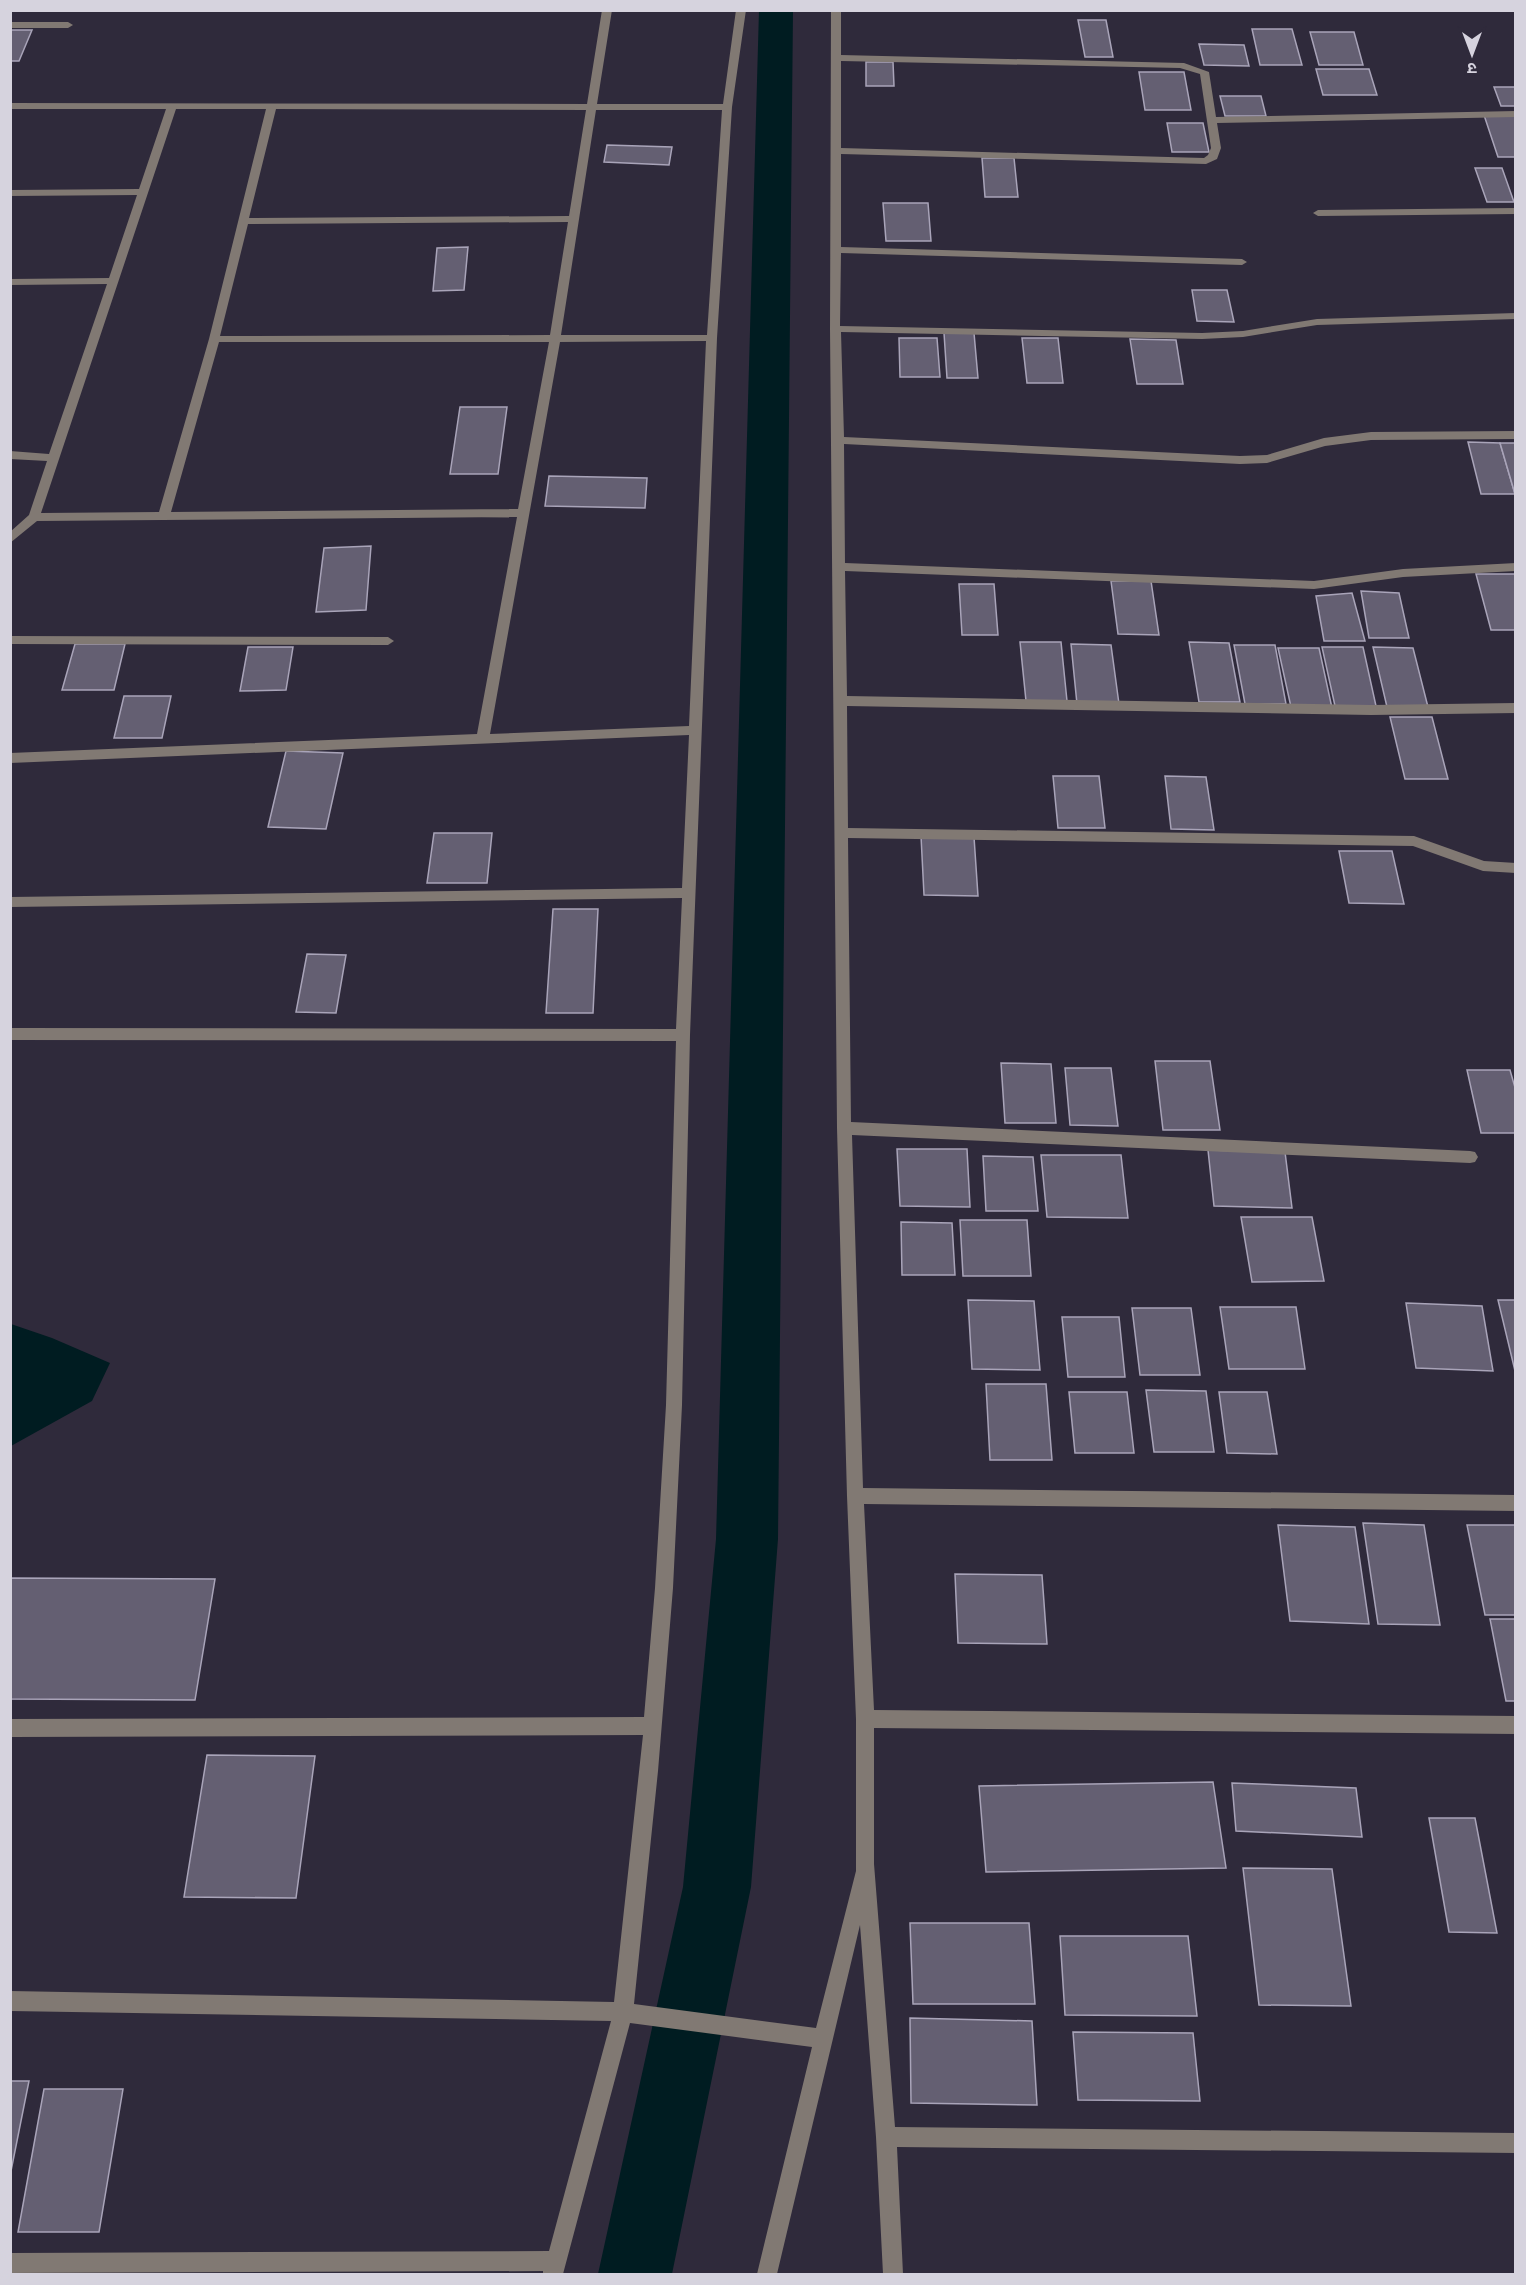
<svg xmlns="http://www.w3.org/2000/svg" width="1526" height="2285" viewBox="0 0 1526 2285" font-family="'PT Sans','Noto Sans Devanagari',sans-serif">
	<rect width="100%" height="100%" fill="#2f2a3b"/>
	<!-- water -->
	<path fill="#001c21" d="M 11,1324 L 52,1338 L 110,1363 L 92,1401 L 11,1446 Z"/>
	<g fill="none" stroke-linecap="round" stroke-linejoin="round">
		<!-- canal -->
		<path fill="#001c21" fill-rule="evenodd" d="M 759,10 L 793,10 L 778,1539 L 751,1887 L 672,2274 L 598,2274 L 683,1887 L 716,1539 Z"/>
	</g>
	<!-- building -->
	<g fill="#645f72" stroke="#a9a4b9" stroke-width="1.5">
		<path d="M 1078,20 L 1106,20 L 1113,57 L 1085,57 Z"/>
		<path d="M 1252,29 L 1292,29 L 1302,65 L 1260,65 Z"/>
		<path d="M 10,30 L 32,30 L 19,61 L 10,61 Z"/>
		<path d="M 1310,32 L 1354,32 L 1363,65 L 1319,65 Z"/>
		<path d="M 1199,44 L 1244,45 L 1249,66 L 1204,65 Z"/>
		<path d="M 866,62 L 893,62 L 894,86 L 866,86 Z"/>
		<path d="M 1316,69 L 1369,69 L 1377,95 L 1323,95 Z"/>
		<path d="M 1139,72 L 1184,72 L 1191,110 L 1145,110 Z"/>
		<path d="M 1494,87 L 1516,87 L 1516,106 L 1501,106 Z"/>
		<path d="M 1220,96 L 1261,96 L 1266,116 L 1225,116 Z"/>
		<path d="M 1484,115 L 1515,116 L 1516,157 L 1498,157 Z"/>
		<path d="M 1167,123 L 1203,123 L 1209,152 L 1172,152 Z"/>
		<path d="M 607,145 L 672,147 L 669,165 L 604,162 Z"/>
		<path d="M 982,158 L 1014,158 L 1018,197 L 985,197 Z"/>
		<path d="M 1475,168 L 1502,168 L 1514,202 L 1487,202 Z"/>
		<path d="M 883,203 L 928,203 L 931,241 L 886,241 Z"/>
		<path d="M 468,247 L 464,290 L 433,291 L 437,248 Z"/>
		<path d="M 1192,290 L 1227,290 L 1234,322 L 1197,321 Z"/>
		<path d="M 944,333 L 974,333 L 978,378 L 947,378 Z"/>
		<path d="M 899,338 L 937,338 L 940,377 L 900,377 Z"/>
		<path d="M 1022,338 L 1058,338 L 1063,383 L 1027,383 Z"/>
		<path d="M 1130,339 L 1176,340 L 1183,384 L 1137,384 Z"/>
		<path d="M 460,407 L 507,407 L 498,474 L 450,474 Z"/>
		<path d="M 1468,442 L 1500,443 L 1515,494 L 1481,494 Z"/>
		<path d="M 1500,443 L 1516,443 L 1516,494 L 1515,494 Z"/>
		<path d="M 549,476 L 647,478 L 645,508 L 545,506 Z"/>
		<path d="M 371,546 L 366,610 L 316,612 L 324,548 Z"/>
		<path d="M 1476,574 L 1515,574 L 1516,630 L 1491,630 Z"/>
		<path d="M 1111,581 L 1151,581 L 1159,635 L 1118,634 Z"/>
		<path d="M 959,584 L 994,584 L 998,635 L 962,635 Z"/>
		<path d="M 1361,591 L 1399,593 L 1409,638 L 1369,638 Z"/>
		<path d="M 1352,593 L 1365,641 L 1324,641 L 1316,596 Z"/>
		<path d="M 1020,642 L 1061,642 L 1067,701 L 1026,701 Z"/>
		<path d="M 1189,642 L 1229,643 L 1240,702 L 1199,702 Z"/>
		<path d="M 75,644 L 125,644 L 114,690 L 62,690 Z"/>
		<path d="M 1071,644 L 1111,645 L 1119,704 L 1077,704 Z"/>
		<path d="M 1234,645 L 1275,645 L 1286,704 L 1245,704 Z"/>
		<path d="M 248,647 L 293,647 L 286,690 L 240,691 Z"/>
		<path d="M 1322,647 L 1363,647 L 1376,706 L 1335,706 Z"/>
		<path d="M 1373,647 L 1413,648 L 1428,707 L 1387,707 Z"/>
		<path d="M 1278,648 L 1319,648 L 1332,708 L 1291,707 Z"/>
		<path d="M 124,696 L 171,696 L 162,738 L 114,738 Z"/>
		<path d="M 1390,717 L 1432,717 L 1448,779 L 1405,779 Z"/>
		<path d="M 286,751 L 343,753 L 326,829 L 268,827 Z"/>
		<path d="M 1053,776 L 1099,776 L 1105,828 L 1058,828 Z"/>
		<path d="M 1165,776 L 1206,777 L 1214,830 L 1171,829 Z"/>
		<path d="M 434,833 L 492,833 L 487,883 L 427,883 Z"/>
		<path d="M 921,836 L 974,837 L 978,896 L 924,895 Z"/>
		<path d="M 1339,851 L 1392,851 L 1404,904 L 1349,903 Z"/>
		<path d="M 553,909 L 598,909 L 593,1013 L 546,1013 Z"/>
		<path d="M 307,954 L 346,955 L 336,1013 L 296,1012 Z"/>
		<path d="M 1155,1061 L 1210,1061 L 1220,1130 L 1163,1130 Z"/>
		<path d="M 1001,1063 L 1051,1064 L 1056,1123 L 1005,1123 Z"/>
		<path d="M 1065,1068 L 1111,1068 L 1118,1126 L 1070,1125 Z"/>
		<path d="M 1467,1070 L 1510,1070 L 1516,1091 L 1516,1133 L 1481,1133 Z"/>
		<path d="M 897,1149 L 967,1149 L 970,1207 L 900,1206 Z"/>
		<path d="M 1208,1150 L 1285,1152 L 1292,1208 L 1214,1206 Z"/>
		<path d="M 1041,1155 L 1121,1155 L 1128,1218 L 1047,1217 Z"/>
		<path d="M 983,1156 L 1033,1157 L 1038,1211 L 986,1211 Z"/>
		<path d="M 1241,1217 L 1312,1217 L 1324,1281 L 1252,1282 Z"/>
		<path d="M 960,1220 L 1027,1220 L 1031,1276 L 963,1276 Z"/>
		<path d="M 901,1222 L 952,1223 L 955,1275 L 902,1275 Z"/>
		<path d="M 968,1300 L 1034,1301 L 1040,1370 L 972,1369 Z"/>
		<path d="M 1498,1300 L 1516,1300 L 1516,1371 L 1515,1371 Z"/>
		<path d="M 1406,1303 L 1482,1306 L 1493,1371 L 1416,1368 Z"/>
		<path d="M 1220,1307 L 1296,1307 L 1305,1369 L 1229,1369 Z"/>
		<path d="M 1132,1308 L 1191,1308 L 1200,1375 L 1140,1375 Z"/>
		<path d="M 1062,1317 L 1119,1317 L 1125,1377 L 1068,1377 Z"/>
		<path d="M 986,1384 L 1046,1384 L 1052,1460 L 990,1460 Z"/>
		<path d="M 1146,1390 L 1206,1391 L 1214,1452 L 1154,1452 Z"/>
		<path d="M 1069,1392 L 1127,1392 L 1134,1453 L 1075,1453 Z"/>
		<path d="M 1219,1392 L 1267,1392 L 1277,1454 L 1227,1453 Z"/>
		<path d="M 1363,1523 L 1424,1525 L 1440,1625 L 1378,1624 Z"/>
		<path d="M 1278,1525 L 1355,1527 L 1369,1624 L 1290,1621 Z"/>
		<path d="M 1467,1525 L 1516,1525 L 1516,1615 L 1485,1615 Z"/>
		<path d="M 955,1574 L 1042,1575 L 1047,1644 L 958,1643 Z"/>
		<path d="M 10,1578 L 215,1579 L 195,1700 L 10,1699 Z"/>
		<path d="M 1490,1619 L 1516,1619 L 1516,1701 L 1506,1701 Z"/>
		<path d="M 207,1755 L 315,1756 L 296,1898 L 184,1897 Z"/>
		<path d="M 1213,1782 L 1226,1868 L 986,1872 L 979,1786 Z"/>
		<path d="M 1232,1783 L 1356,1788 L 1362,1837 L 1236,1831 Z"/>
		<path d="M 1429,1818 L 1475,1818 L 1497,1933 L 1449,1932 Z"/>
		<path d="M 1243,1868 L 1332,1869 L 1351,2006 L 1259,2005 Z"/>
		<path d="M 910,1923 L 1029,1923 L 1035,2004 L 913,2004 Z"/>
		<path d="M 1060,1936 L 1188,1936 L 1197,2016 L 1065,2015 Z"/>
		<path d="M 910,2018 L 1032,2021 L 1037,2105 L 911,2103 Z"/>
		<path d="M 1073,2032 L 1193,2033 L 1200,2101 L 1078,2100 Z"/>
		<path d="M 10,2081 L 29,2081 L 10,2176 Z"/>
		<path d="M 44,2089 L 123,2089 L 99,2232 L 18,2232 Z"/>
	</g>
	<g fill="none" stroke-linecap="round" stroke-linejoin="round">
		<!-- minor -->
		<g fill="#817973" fill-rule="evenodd">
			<path d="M 602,10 L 612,10 L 597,104 L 723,104 L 736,10 L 746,10 L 732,107 L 717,338 L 690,1035 L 682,1405 L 673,1588 L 658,1771 L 634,2004 L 816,2028 L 856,1871 L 856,1719 L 847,1496 L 837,1128 L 830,329 L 831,10 L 841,10 L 841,55 L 1184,63 L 1209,72 L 1216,117 L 1516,111 L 1516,117 L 1217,123 L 1221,148 L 1217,159 L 1206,164 L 841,154 L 841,247 L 1242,259 L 1247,262 L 1242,265 L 841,253 L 840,326 L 1202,333 L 1243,331 L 1317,319 L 1516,313 L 1516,319 L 1317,325 L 1243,337 L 1202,339 L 841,332 L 844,437 L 1240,456 L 1267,455 L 1324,438 L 1371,432 L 1516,431 L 1516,439 L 1371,440 L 1325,446 L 1267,463 L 1240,464 L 844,444 L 845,563 L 1314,581 L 1403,569 L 1516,563 L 1516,571 L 1403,577 L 1314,589 L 845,571 L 847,696 L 1371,705 L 1516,703 L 1516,713 L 1371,715 L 847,706 L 848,828 L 1414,836 L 1484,861 L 1516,863 L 1516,873 L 1483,871 L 1413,846 L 848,838 L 851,1122 L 1470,1151 L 1475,1152 L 1478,1157 L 1475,1162 L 1470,1163 L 852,1135 L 863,1488 L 1516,1495 L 1516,1511 L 864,1504 L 874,1710 L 1516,1716 L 1516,1734 L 874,1728 L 874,1864 L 895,2127 L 1516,2133 L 1516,2153 L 897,2147 L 903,2274 L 883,2274 L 876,2137 L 860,1925 L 777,2274 L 757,2274 L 812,2047 L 630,2023 L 563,2274 L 543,2274 L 543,2271 L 10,2273 L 10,2253 L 549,2251 L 611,2021 L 10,2011 L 10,1991 L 614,2002 L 643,1735 L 10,1737 L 10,1719 L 644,1717 L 655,1588 L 666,1405 L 676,1041 L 10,1040 L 10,1028 L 676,1029 L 682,898 L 10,907 L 10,897 L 682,888 L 689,735 L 10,763 L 10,753 L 477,734 L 517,517 L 37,521 L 10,543 L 10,532 L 29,515 L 47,461 L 10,459 L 10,451 L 49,454 L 107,284 L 10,285 L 10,279 L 109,278 L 137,195 L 10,196 L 10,190 L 139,189 L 166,109 L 10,109 L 10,103 L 587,104 ZM 841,61 L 1180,68 L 1200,74 L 1211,148 L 1208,155 L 1204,158 L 841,148 ZM 176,109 L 266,109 L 209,339 L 159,512 L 41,513 ZM 276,109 L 586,110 L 569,216 L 249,218 ZM 596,110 L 722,110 L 707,335 L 561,335 ZM 568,222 L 550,335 L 220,336 L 248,224 ZM 706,341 L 689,726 L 490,734 L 560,342 ZM 219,342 L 549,342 L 518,509 L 171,512 Z"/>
			<path d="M 10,22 L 68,22 L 73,25 L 68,28 L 10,28 Z"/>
			<path d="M 1516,208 L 1516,214 L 1318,216 L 1313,213 L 1318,210 Z"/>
			<path d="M 10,636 L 388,637 L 394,641 L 388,645 L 10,644 Z"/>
		</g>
	</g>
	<!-- border -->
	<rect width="1526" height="2285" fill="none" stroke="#d6d3de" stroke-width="24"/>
	<!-- north arrow -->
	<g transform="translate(1472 54) rotate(180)" stroke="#2f2a3b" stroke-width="4.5" paint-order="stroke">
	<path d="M0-4.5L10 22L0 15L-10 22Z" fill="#d6d3de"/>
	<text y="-9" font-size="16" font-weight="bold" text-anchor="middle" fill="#d6d3de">उ</text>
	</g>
</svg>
